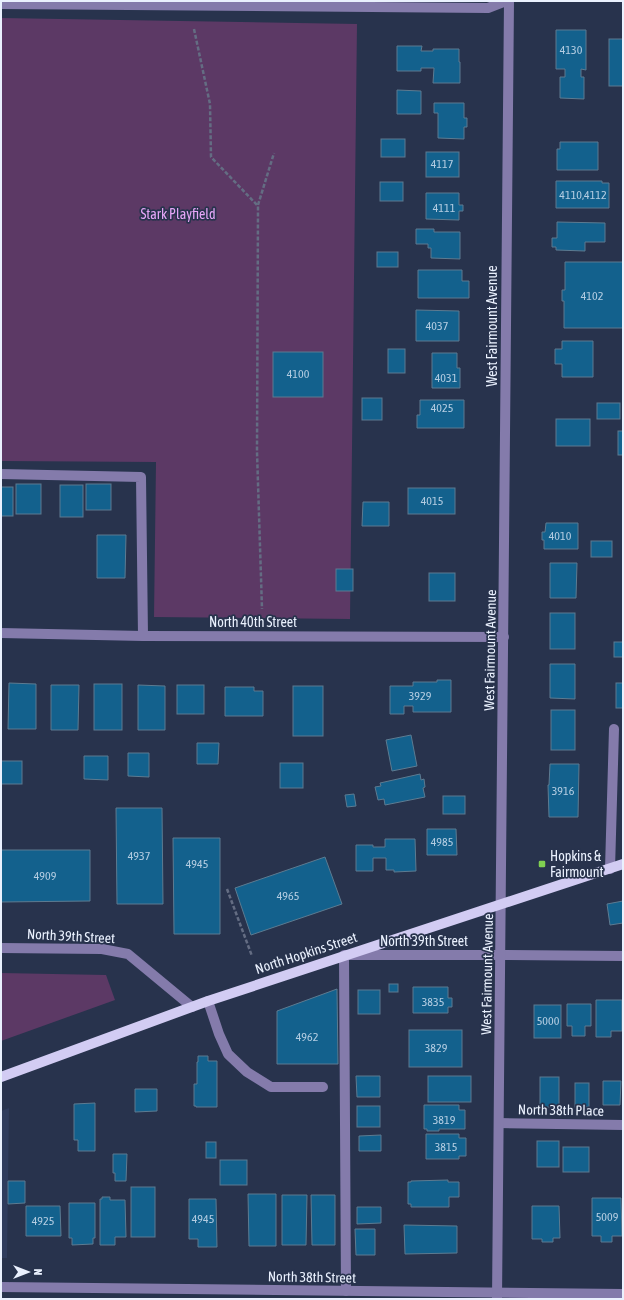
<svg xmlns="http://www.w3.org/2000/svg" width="624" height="1300" viewBox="0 0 624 1300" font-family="'Asap Condensed',sans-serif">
	<rect width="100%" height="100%" fill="#28334d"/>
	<!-- built -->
	<path fill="#2f3c5d" d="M 9,1108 L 7,1258 L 1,1258 L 1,1111 Z"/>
	<!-- green -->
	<g fill="#5c3965">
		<path d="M 1,18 L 357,24 L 350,619 L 154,617 L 156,462 L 1,461 Z"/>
		<path d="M 1,973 L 106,975 L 115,1000 L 1,1041 Z"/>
	</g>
	<!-- building -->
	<g fill="#13618d" stroke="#5d7b91">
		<path d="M 556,30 L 586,30 L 586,70 L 581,69 L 581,77 L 584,77 L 584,99 L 560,98 L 560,77 L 565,77 L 565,69 L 556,69 Z"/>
		<rect x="609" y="39" width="14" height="47"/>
		<path d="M 397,46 L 422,46 L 421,51 L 433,51 L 433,49 L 459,49 L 459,62 L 460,62 L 460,83 L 433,83 L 434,68 L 421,68 L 421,71 L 397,71 Z"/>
		<path d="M 397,90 L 421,91 L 421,114 L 397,114 Z"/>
		<path d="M 434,103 L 464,103 L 464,118 L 467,118 L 467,127 L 464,127 L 464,139 L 438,138 L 438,113 L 434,113 Z"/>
		<rect x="381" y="139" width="24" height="18"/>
		<path d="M 560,142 L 598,142 L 598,170 L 557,170 L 557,149 L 560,149 Z"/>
		<rect x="426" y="152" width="33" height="25"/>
		<path d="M 556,181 L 602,181 L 602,183 L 609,183 L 609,208 L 556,208 Z"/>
		<rect x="380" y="182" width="23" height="19"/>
		<path d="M 426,193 L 459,193 L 459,205 L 463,205 L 463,211 L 459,211 L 459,220 L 426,219 Z"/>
		<path d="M 557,222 L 605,223 L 605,242 L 585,242 L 585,251 L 556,250 L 556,247 L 552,247 L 552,238 L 557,238 Z"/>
		<path d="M 416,229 L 434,229 L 434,232 L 460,232 L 460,259 L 431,258 L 431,248 L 428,248 L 428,244 L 416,244 Z"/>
		<rect x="377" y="252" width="21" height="15"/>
		<path d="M 565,262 L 623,262 L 623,328 L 564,328 L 564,301 L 562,301 L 562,290 L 565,290 Z"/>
		<path d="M 418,270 L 462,270 L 462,281 L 469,281 L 469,298 L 418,298 Z"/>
		<path d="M 416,310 L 459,311 L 459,341 L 416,341 Z"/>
		<path d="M 562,341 L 593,341 L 593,377 L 562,377 L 562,364 L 555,364 L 555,349 L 562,349 Z"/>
		<rect x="388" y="349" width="17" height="24"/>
		<rect x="273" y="352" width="50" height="45"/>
		<path d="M 432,353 L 457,353 L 457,368 L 460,368 L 460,388 L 432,388 Z"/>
		<rect x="362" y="398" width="20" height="22"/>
		<path d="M 420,400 L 464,400 L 464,428 L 417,428 L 417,415 L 420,415 Z"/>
		<rect x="597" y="403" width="23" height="16"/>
		<rect x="556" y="419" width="34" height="27"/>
		<rect x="618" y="431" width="5" height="24"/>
		<rect x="16" y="484" width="25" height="30"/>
		<rect x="86" y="484" width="25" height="26"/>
		<rect x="60" y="485" width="23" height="32"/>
		<rect x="1" y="487" width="12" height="29"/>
		<rect x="408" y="488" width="47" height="26"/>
		<path d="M 363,502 L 389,502 L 389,526 L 362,526 Z"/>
		<path d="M 546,523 L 578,523 L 578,549 L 544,549 L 544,540 L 542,540 L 542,532 L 545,532 Z"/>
		<path d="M 97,535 L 126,535 L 125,578 L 97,578 Z"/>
		<rect x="591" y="541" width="21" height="16"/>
		<path d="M 550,563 L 577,563 L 576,598 L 550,598 Z"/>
		<rect x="336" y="569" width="17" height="22"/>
		<rect x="429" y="573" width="26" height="28"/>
		<rect x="550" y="613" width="25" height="36"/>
		<rect x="614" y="642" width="9" height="15"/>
		<path d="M 550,664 L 575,664 L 575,699 L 550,698 Z"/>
		<path d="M 437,680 L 451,680 L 451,712 L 413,712 L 413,706 L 404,706 L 404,714 L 390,714 L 390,686 L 413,686 L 413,682 L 437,682 Z"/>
		<path d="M 9,683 L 36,684 L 36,729 L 8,729 Z"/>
		<rect x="616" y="683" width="7" height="25"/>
		<rect x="94" y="684" width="28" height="46"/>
		<path d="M 51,685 L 79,685 L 78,730 L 51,730 Z"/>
		<path d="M 138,685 L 165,686 L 165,730 L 138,730 Z"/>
		<rect x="177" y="685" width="27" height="29"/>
		<rect x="293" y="686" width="30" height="50"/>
		<path d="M 225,687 L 254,687 L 254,691 L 263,691 L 263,716 L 225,716 Z"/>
		<rect x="551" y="710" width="24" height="40"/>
		<path d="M 411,735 L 417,766 L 392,771 L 386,740 Z"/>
		<path d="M 197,743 L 219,743 L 218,764 L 197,764 Z"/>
		<path d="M 128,753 L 149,753 L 149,777 L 128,776 Z"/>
		<path d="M 84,756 L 108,756 L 108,780 L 84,779 Z"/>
		<rect x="1" y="761" width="21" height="23"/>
		<rect x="280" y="763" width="23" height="25"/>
		<path d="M 550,764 L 579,764 L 578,817 L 549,817 L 548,785 L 549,785 Z"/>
		<path d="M 420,774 L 421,780 L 424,779 L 425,787 L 423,788 L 425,797 L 385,805 L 384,799 L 378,800 L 375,787 L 381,786 L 380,783 Z"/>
		<path d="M 354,794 L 356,806 L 347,807 L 345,795 Z"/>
		<rect x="443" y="796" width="22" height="18"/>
		<path d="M 116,808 L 162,808 L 163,904 L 117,904 Z"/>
		<path d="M 427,829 L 456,829 L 457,855 L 427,855 Z"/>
		<path d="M 173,838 L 220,838 L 220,934 L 174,934 Z"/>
		<path d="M 385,839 L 415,839 L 416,871 L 394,872 L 394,870 L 386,870 L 386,858 L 373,858 L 373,871 L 356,871 L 356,845 L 373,845 L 373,847 L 385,847 Z"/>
		<path d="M 1,850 L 90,850 L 90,901 L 1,902 Z"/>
		<path d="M 325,857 L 342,904 L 251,935 L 235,888 Z"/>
		<path d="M 623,901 L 623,923 L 610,925 L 607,904 Z"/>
		<rect x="389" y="984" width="9" height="8"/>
		<path d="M 413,987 L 448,987 L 448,998 L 452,998 L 452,1007 L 448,1007 L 448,1013 L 413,1013 Z"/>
		<path d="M 337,989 L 338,1064 L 277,1064 L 277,1011 Z"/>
		<rect x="358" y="990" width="22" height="24"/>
		<path d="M 596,1000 L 622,1000 L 622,1031 L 611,1031 L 611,1037 L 596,1037 Z"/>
		<path d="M 567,1004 L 591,1004 L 591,1026 L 585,1026 L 585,1036 L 572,1036 L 572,1026 L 567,1026 Z"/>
		<rect x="534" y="1005" width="27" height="33"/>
		<rect x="409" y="1030" width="53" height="37"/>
		<path d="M 198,1056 L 208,1056 L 208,1061 L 217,1061 L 217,1107 L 196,1107 L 196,1106 L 194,1106 L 194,1084 L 197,1084 L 197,1062 L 198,1062 Z"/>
		<path d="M 356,1076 L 380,1076 L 380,1097 L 357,1097 Z"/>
		<rect x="428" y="1076" width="43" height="26"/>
		<rect x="540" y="1077" width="19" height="30"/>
		<path d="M 603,1081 L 621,1081 L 620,1105 L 603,1105 Z"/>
		<rect x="575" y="1083" width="14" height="24"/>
		<path d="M 135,1089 L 157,1089 L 157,1111 L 135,1112 Z"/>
		<path d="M 95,1103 L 95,1151 L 78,1151 L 78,1140 L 74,1140 L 74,1104 Z"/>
		<path d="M 424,1105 L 459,1105 L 459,1110 L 465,1110 L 465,1129 L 439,1129 L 439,1131 L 427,1131 L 427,1129 L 424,1129 Z"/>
		<rect x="357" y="1106" width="23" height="21"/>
		<path d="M 426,1134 L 459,1134 L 459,1138 L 466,1138 L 466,1156 L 459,1156 L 459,1159 L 426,1159 Z"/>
		<path d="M 381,1135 L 381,1151 L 359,1151 L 359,1136 Z"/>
		<rect x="537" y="1141" width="22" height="26"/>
		<rect x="206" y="1142" width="10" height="16"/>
		<rect x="563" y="1147" width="26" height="25"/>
		<path d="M 113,1154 L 127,1154 L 126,1181 L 115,1181 L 115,1173 L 113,1173 Z"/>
		<rect x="220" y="1160" width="27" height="25"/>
		<path d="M 448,1180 L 448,1182 L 459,1182 L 459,1197 L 449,1197 L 449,1207 L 411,1207 L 411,1204 L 408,1204 L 408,1182 L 411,1182 L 411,1181 Z"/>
		<path d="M 8,1181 L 25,1181 L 25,1203 L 8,1204 Z"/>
		<rect x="131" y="1187" width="24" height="50"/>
		<path d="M 248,1194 L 276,1194 L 276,1246 L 249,1246 Z"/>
		<path d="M 282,1195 L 307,1195 L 306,1245 L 282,1245 Z"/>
		<path d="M 311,1195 L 335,1195 L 335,1245 L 312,1245 Z"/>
		<path d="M 102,1197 L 110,1197 L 110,1200 L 125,1200 L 126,1237 L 115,1237 L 115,1245 L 100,1245 L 100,1199 L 102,1199 Z"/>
		<path d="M 592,1198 L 621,1198 L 622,1236 L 612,1236 L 612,1242 L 601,1242 L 601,1236 L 592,1236 Z"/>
		<path d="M 189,1199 L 216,1199 L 217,1247 L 198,1247 L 198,1239 L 189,1239 Z"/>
		<path d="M 69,1203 L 95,1203 L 95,1238 L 93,1238 L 93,1244 L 72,1245 L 72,1238 L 69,1238 Z"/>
		<path d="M 26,1206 L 60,1206 L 61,1236 L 26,1236 Z"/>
		<path d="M 532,1206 L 559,1206 L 560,1238 L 553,1238 L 553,1242 L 542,1242 L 542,1239 L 532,1239 Z"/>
		<path d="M 357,1207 L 381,1207 L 381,1223 L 357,1224 Z"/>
		<path d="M 404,1225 L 457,1226 L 457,1253 L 405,1254 Z"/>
		<path d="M 355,1229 L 375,1229 L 375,1255 L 356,1255 Z"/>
	</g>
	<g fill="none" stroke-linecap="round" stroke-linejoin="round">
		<!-- path -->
		<g stroke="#646d83" stroke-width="2.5" stroke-dasharray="4 2" stroke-linecap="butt">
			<path d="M 194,29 L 210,104 L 211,157 L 258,206 L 257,452 L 262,609"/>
			<path d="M 258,205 L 274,153"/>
			<path d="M 227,889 L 252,956"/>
		</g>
		<!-- minor -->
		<g stroke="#847bab" stroke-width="10">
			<path d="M 1,4 L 488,8 L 506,1"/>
			<path d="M 1,474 L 141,477 L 143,636"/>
			<path d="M 1,633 L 143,636 L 504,637"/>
			<path d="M 610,869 L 614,729"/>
			<path d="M 1,948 L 102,949 L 128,954 L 192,1007"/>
			<path d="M 208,1001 L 219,1034 L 228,1054 L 247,1072 L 271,1087 L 323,1087"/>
			<path d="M 499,1123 L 623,1125"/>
			<path d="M 1,1287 L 623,1294"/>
			<path d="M 346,1291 L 344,955 L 501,955 L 623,956"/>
			<path d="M 497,1299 L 509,1"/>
		</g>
		<!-- major -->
		<path stroke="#d2ccf3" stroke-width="10" d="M 1,1077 L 208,1001 L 623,864"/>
	</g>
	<!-- markers -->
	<rect fill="#80d051" stroke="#28334d" stroke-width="1.5" x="538" y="860" width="8" height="8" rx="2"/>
	<g text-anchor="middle" stroke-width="3.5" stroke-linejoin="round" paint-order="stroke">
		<!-- number labels -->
		<g font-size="12" fill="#b4cde2">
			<text x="571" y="54">4130</text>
			<text x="442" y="168">4117</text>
			<text x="583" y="199">4110,4112</text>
			<text x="444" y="212">4111</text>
			<text x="592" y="300">4102</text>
			<text x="437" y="330">4037</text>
			<text x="298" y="378">4100</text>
			<text x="446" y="382">4031</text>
			<text x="442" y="412">4025</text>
			<text x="432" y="505">4015</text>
			<text x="560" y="540">4010</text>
			<text x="420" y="700">3929</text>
			<text x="563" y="795">3916</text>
			<text x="442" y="846">4985</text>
			<text x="139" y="860">4937</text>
			<text x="197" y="868">4945</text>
			<text x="45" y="880">4909</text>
			<text x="288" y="900">4965</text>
			<text x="433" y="1006">3835</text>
			<text x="548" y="1025">5000</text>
			<text x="307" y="1041">4962</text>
			<text x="436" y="1052">3829</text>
			<text x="444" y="1124">3819</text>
			<text x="446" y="1151">3815</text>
			<text x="607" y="1221">5009</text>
			<text x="203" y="1223">4945</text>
			<text x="43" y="1225">4925</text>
		</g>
		<!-- park labels -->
		<g font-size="14" fill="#e6a6f8" stroke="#28334d">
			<text x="178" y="219">Stark Playfield</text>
		</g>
		<!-- street labels -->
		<g font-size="14" fill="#eaf1fe" stroke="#28334d">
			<text transform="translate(492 326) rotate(-90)" y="5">West Fairmount Avenue</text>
			<text x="253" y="627">North 40th Street</text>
			<text transform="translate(490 650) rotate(-89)" y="5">West Fairmount Avenue</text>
			<text transform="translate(71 936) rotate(3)" y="5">North 39th Street</text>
			<text x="424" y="946">North 39th Street</text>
			<text transform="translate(306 953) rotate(-18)" y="5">North Hopkins Street</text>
			<text transform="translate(487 974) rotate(-89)" y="5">West Fairmount Avenue</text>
			<text transform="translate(561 1110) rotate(1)" y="5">North 38th Place</text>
			<text transform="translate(312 1277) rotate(1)" y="5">North 38th Street</text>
		</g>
		<!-- poi labels -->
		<g font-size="14" fill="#eaf1fe" stroke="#28334d" text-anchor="start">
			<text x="550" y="861">Hopkins &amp;<tspan x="550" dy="16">Fairmount</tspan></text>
		</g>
	</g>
	<!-- border -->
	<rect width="624" height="1300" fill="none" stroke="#eaf1fe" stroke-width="4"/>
	<!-- north arrow -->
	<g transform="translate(28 1272) rotate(90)" stroke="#28334d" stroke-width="3" paint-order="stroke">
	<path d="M0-3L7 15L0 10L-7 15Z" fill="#eaf1fe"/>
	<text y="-6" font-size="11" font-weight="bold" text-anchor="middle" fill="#eaf1fe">N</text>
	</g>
</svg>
